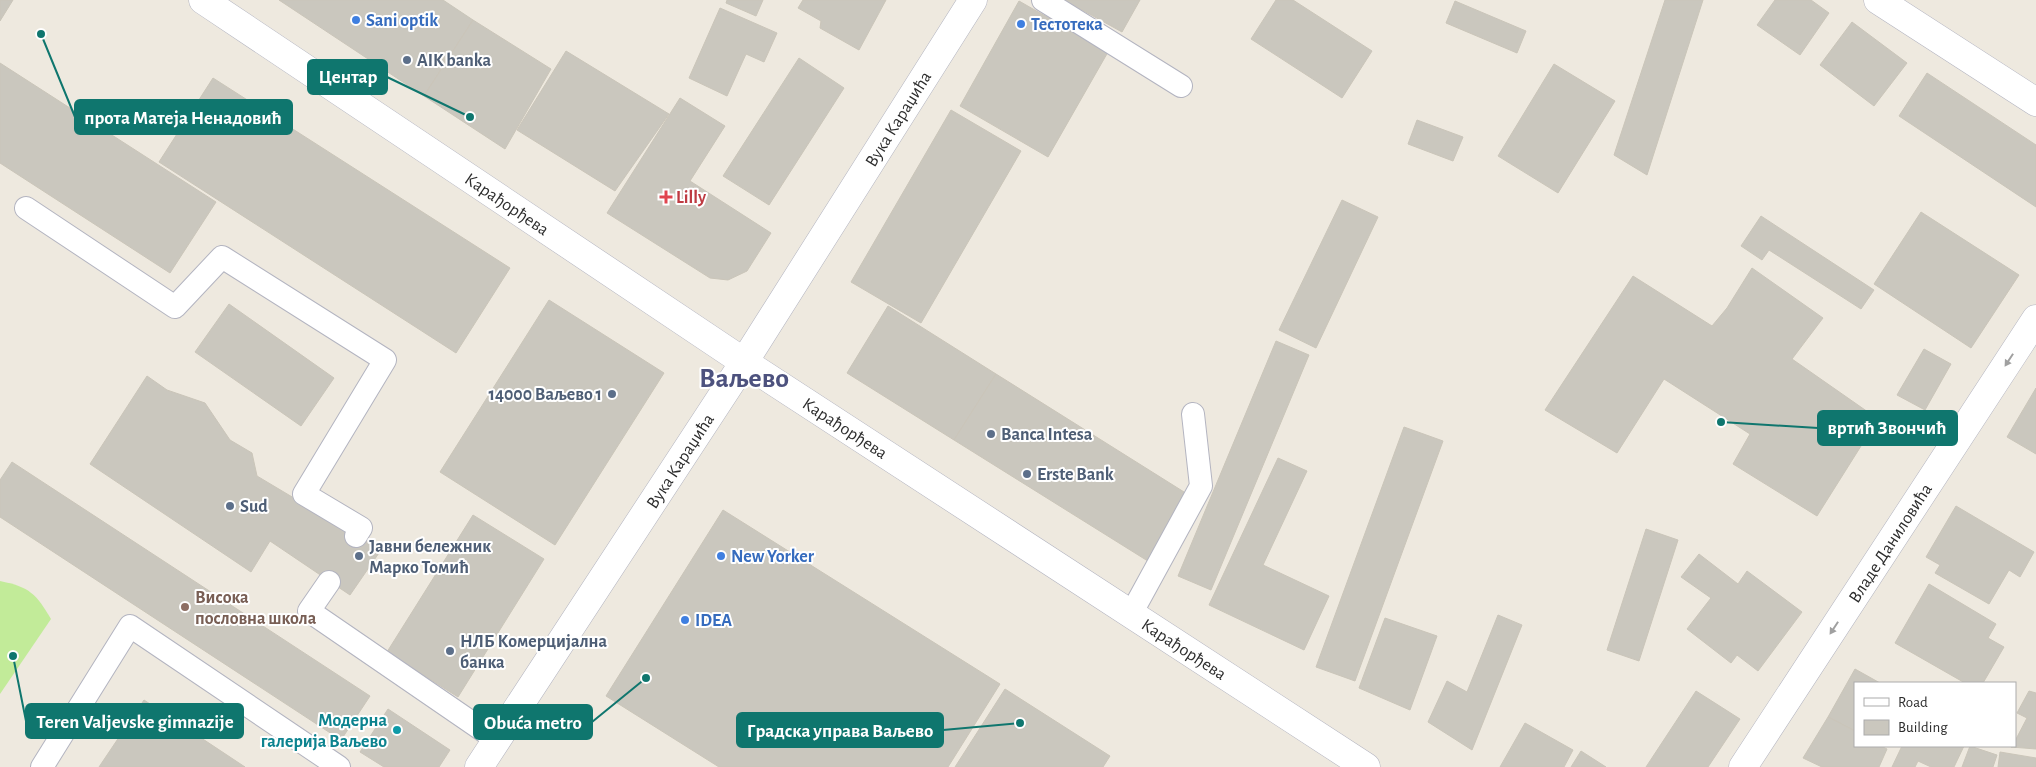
<svg xmlns="http://www.w3.org/2000/svg" width="2036" height="767" viewBox="0 0 2036 767" font-family="'Alegreya Sans',sans-serif">
	<rect width="100%" height="100%" fill="#eee9df"/>
	<!-- pitch -->
	<path fill="#c2eb99" d="M 0,581 C 30,587 36,594 51,619 L 0,694 Z"/>
	<!-- building -->
	<g fill="#cac7be" stroke="#cac5b9">
		<path d="M 0,0 L 13,0 L 0,21 Z"/>
		<path d="M 279,0 L 443,0 L 473,20 L 424,96 Z"/>
		<path d="M 727,0 L 763,0 L 756,16 L 726,3 Z"/>
		<path d="M 803,0 L 886,0 L 859,50 L 820,28 L 821,21 L 798,8 Z"/>
		<path d="M 1064,0 L 1140,0 L 1122,32 Z"/>
		<path d="M 1276,0 L 1293,0 L 1372,51 L 1342,98 L 1251,39 Z"/>
		<path d="M 1665,0 L 1703,0 L 1647,175 L 1614,155 Z"/>
		<path d="M 1775,0 L 1811,0 L 1829,13 L 1800,55 L 1757,25 Z"/>
		<path d="M 1019,1 L 1108,52 L 1048,157 L 960,106 Z"/>
		<path d="M 1455,1 L 1526,31 L 1517,53 L 1446,23 Z"/>
		<path d="M 720,8 L 777,33 L 764,62 L 746,54 L 727,96 L 689,78 Z"/>
		<path d="M 473,20 L 551,69 L 505,149 L 424,96 Z"/>
		<path d="M 1852,22 L 1907,63 L 1874,106 L 1820,65 Z"/>
		<path d="M 566,51 L 669,114 L 615,191 L 517,130 Z"/>
		<path d="M 799,58 L 844,88 L 769,205 L 723,176 Z"/>
		<path d="M 0,63 L 216,202 L 170,273 L 0,163 Z"/>
		<path d="M 1554,64 L 1615,101 L 1558,193 L 1498,156 Z"/>
		<path d="M 1927,73 L 2036,145 L 2036,207 L 1899,116 Z"/>
		<path d="M 213,78 L 510,268 L 456,353 L 159,162 Z"/>
		<path d="M 680,98 L 725,126 L 690,181 L 771,233 L 747,271 L 728,280 L 710,278 L 607,213 Z"/>
		<path d="M 951,110 L 1021,151 L 921,323 L 851,282 Z"/>
		<path d="M 1417,120 L 1463,137 L 1453,161 L 1408,144 Z"/>
		<path d="M 1342,200 L 1378,217 L 1316,348 L 1279,330 Z"/>
		<path d="M 1921,212 L 2019,275 L 1971,348 L 1874,284 Z"/>
		<path d="M 1761,216 L 1874,290 L 1861,309 L 1769,250 L 1762,260 L 1741,246 Z"/>
		<path d="M 1752,268 L 1823,318 L 1792,359 L 1878,419 L 1817,516 L 1733,464 L 1750,434 L 1664,379 L 1617,453 L 1545,410 L 1633,276 L 1712,326 L 1727,308 Z"/>
		<path d="M 549,300 L 664,373 L 555,545 L 440,472 Z"/>
		<path d="M 229,304 L 334,378 L 301,426 L 195,352 Z"/>
		<path d="M 888,306 L 996,374 L 954,440 L 847,373 Z"/>
		<path d="M 1276,341 L 1309,355 L 1211,590 L 1178,576 Z"/>
		<path d="M 1924,349 L 1951,364 L 1925,410 L 1897,395 Z"/>
		<path d="M 996,374 L 1192,497 L 1151,563 L 954,440 Z"/>
		<path d="M 147,376 L 167,390 L 205,403 L 230,440 L 252,453 L 257,476 L 381,550 L 350,595 L 270,541 L 251,572 L 90,464 Z"/>
		<path d="M 2036,388 L 2036,454 L 2007,437 Z"/>
		<path d="M 1404,427 L 1443,441 L 1355,681 L 1316,667 Z"/>
		<path d="M 1278,458 L 1307,471 L 1263,565 L 1329,596 L 1304,650 L 1209,605 Z"/>
		<path d="M 12,462 L 370,696 L 341,740 L 0,517 L 0,480 Z"/>
		<path d="M 1956,506 L 2034,552 L 2020,577 L 2009,570 L 1989,604 L 1935,573 L 1940,565 L 1926,557 Z"/>
		<path d="M 723,510 L 1000,684 L 948,767 L 719,767 L 606,696 Z"/>
		<path d="M 473,515 L 544,559 L 458,697 L 387,652 Z"/>
		<path d="M 1646,529 L 1678,540 L 1639,661 L 1607,650 Z"/>
		<path d="M 1699,554 L 1738,584 L 1747,571 L 1802,612 L 1758,671 L 1737,655 L 1731,663 L 1687,629 L 1711,598 L 1681,577 Z"/>
		<path d="M 1929,584 L 1996,624 L 1988,638 L 2004,647 L 1983,683 L 1965,683 L 1895,643 Z"/>
		<path d="M 1498,615 L 1522,625 L 1472,750 L 1428,722 L 1447,681 L 1467,692 Z"/>
		<path d="M 1385,618 L 1437,636 L 1410,710 L 1359,688 Z"/>
		<path d="M 1855,669 L 1880,683 L 1855,683 L 1855,731 L 1828,717 Z"/>
		<path d="M 1005,689 L 1110,756 L 1103,767 L 955,767 Z"/>
		<path d="M 1696,691 L 1740,719 L 1708,767 L 1646,767 Z"/>
		<path d="M 2029,691 L 2036,693 L 2036,749 L 2011,747 L 2015,746 L 2015,741 L 2027,718 L 2017,713 Z"/>
		<path d="M 144,700 L 245,767 L 99,767 Z"/>
		<path d="M 388,709 L 450,750 L 439,767 L 384,767 L 360,752 Z"/>
		<path d="M 1828,717 L 1855,731 L 1855,746 L 1881,746 L 1887,749 L 1879,767 L 1822,767 L 1803,758 Z"/>
		<path d="M 1525,723 L 1573,750 L 1564,767 L 1500,767 Z"/>
		<path d="M 1902,746 L 1964,746 L 1954,767 L 1931,767 L 1918,761 L 1915,767 L 1892,767 Z"/>
		<path d="M 1970,746 L 1997,755 L 1993,767 L 1962,767 Z"/>
		<path d="M 1581,751 L 1606,767 L 1571,767 Z"/>
		<path d="M 2000,752 L 2036,758 L 2036,767 L 1998,767 Z"/>
	</g>
	<g fill="none" stroke-linecap="round" stroke-linejoin="round">
		<defs>
			<g id="service">
				<path d="M 1043,0 L 1181,86"/>
				<path d="M 26,208 L 175,307 L 222,257 L 385,360 L 304,494 L 361,528 L 356,536"/>
				<path d="M 329,582 L 309,611 L 497,740"/>
				<path d="M 1131,614 L 1201,486 L 1193,414"/>
				<path d="M 42,767 L 130,626 L 339,767"/>
			</g>
			<path id="minor" d="M 1743,767 L 2036,319"/>
			<g id="tertiary">
				<path d="M 203,0 L 744,362 L 1366,767"/>
				<path d="M 1878,0 L 2036,102"/>
				<path d="M 479,767 L 739,370 L 973,0"/>
			</g>
		</defs>
		<!-- service casing -->
		<use href="#service" stroke="#b3b4c0" stroke-width="24"/>
		<!-- minor casing -->
		<use href="#minor" stroke="#b3b4c0" stroke-width="29"/>
		<!-- tertiary casing -->
		<use href="#tertiary" stroke="#b3b4c0" stroke-width="29"/>
		<!-- service -->
		<use href="#service" stroke="#fff" stroke-width="22"/>
		<!-- minor -->
		<use href="#minor" stroke="#fff" stroke-width="28"/>
		<!-- tertiary -->
		<use href="#tertiary" stroke="#fff" stroke-width="28"/>
	</g>
	<!-- one-way arrows -->
	<defs><path id="oneway-solid" d="M-6-.8H1V-3.2L6.5 0L1 3.2V.8H-6Z" transform="scale(1.25)"/></defs>
	<g fill="#a0a0a0">
		<use href="#oneway-solid" transform="translate(2009 360) rotate(123)"/>
		<use href="#oneway-solid" transform="translate(1834 628) rotate(123)"/>
	</g>
	<!-- markers -->
	<g fill="#3f7fe0" stroke="#fff" stroke-width="2">
		<circle cx="356" cy="20" r="5"/>
		<circle cx="1021" cy="24" r="5"/>
		<circle cx="721" cy="556" r="5"/>
		<circle cx="685" cy="620" r="5"/>
	</g>
	<g fill="#5c6f8a" stroke="#fff" stroke-width="2">
		<circle cx="407" cy="60" r="5"/>
		<circle cx="612" cy="394" r="5"/>
		<circle cx="991" cy="434" r="5"/>
		<circle cx="1027" cy="474" r="5"/>
		<circle cx="230" cy="506" r="5"/>
		<circle cx="359" cy="556" r="5"/>
		<circle cx="450" cy="651" r="5"/>
	</g>
	<path fill="#e0444e" stroke="#fff" stroke-width="2" d="M663.5 189.5h5v5h5v5h-5v5h-5v-5h-5v-5h5z"/>
	<circle fill="#8d6e63" stroke="#fff" stroke-width="2" cx="185" cy="607" r="5"/>
	<circle fill="#0f9aa8" stroke="#fff" stroke-width="2" cx="397" cy="730" r="5"/>
	<g text-anchor="middle" stroke-width="4" stroke-linejoin="round" paint-order="stroke">
		<!-- shop labels -->
		<g font-size="18" font-weight="bold" fill="#366cbe" stroke="#fff" text-anchor="start">
			<text x="366" y="26">Sani optik</text>
			<text x="1031" y="30">Тестотека</text>
			<text x="731" y="562">New Yorker</text>
			<text x="695" y="626">IDEA</text>
		</g>
		<!-- service labels -->
		<g font-size="18" font-weight="bold" fill="#4e5e75" stroke="#fff" text-anchor="start">
			<text x="417" y="66">AIK banka</text>
			<text x="602" y="400" text-anchor="end">14000 Ваљево 1</text>
			<text x="1001" y="440">Banca Intesa</text>
			<text x="1037" y="480">Erste Bank</text>
			<text x="240" y="512">Sud</text>
			<text x="369" y="552">Јавни бележник<tspan x="369" dy="21">Марко Томић</tspan></text>
			<text x="460" y="647">НЛБ Комерцијална<tspan x="460" dy="21">банка</tspan></text>
		</g>
		<!-- street labels -->
		<g font-size="18" fill="#2d2d2d" stroke="#fff">
			<text transform="translate(898 119) rotate(-58)" y="6">Вука Караџића</text>
			<text transform="translate(507 204) rotate(34)" y="6">Карађорђева</text>
			<text transform="translate(845 428) rotate(33)" y="6">Карађорђева</text>
			<text transform="translate(680 461) rotate(-57)" y="6">Вука Караџића</text>
			<text transform="translate(1890 543) rotate(-57)" y="6">Владе Даниловића</text>
			<text transform="translate(1184 649) rotate(33)" y="6">Карађорђева</text>
		</g>
		<!-- health labels -->
		<g font-size="18" font-weight="bold" fill="#be3a42" stroke="#fff" text-anchor="start">
			<text x="676" y="203">Lilly</text>
		</g>
		<!-- education labels -->
		<g font-size="18" font-weight="bold" fill="#785e54" stroke="#fff" text-anchor="start">
			<text x="195" y="603">Висока<tspan x="195" dy="21">пословна школа</tspan></text>
		</g>
		<!-- culture labels -->
		<g font-size="18" font-weight="bold" fill="#0d838f" stroke="#fff" text-anchor="end">
			<text x="387" y="726">Модерна<tspan x="387" dy="21">галерија Ваљево</tspan></text>
		</g>
		<!-- town labels -->
		<g font-size="28" font-weight="bold" fill="#4d527e" stroke="#fff">
			<text x="744" y="387">Ваљево</text>
		</g>
	</g>
	<!-- callouts -->
	<path fill="none" stroke="#0f766e" stroke-width="2" d="M470 117L387 77M41 34L75 117M1721 422L1818 428M13 656L26 721M646 678L592 722M1020 723L943 730"/>
	<g fill="#0f766e" stroke="#fff" stroke-width="2">
		<circle cx="470" cy="117" r="5"/>
		<circle cx="41" cy="34" r="5"/>
		<circle cx="1721" cy="422" r="5"/>
		<circle cx="13" cy="656" r="5"/>
		<circle cx="646" cy="678" r="5"/>
		<circle cx="1020" cy="723" r="5"/>
	</g>
	<g fill="#0f766e" stroke="#0f766e" stroke-width="2">
		<rect x="308" y="60" width="79" height="34" rx="5"/>
		<rect x="75" y="100" width="217" height="34" rx="5"/>
		<rect x="1818" y="411" width="139" height="34" rx="5"/>
		<rect x="26" y="704" width="217" height="34" rx="5"/>
		<rect x="474" y="705" width="118" height="34" rx="5"/>
		<rect x="737" y="713" width="206" height="34" rx="5"/>
	</g>
	<g font-size="19" text-anchor="middle" font-weight="bold" fill="#fff">
		<text x="348" y="83">Центар</text>
		<text x="183" y="124">прота Матеја Ненадовић</text>
		<text x="1887" y="434">вртић Звончић</text>
		<text x="135" y="728">Teren Valjevske gimnazije</text>
		<text x="533" y="729">Obuća metro</text>
		<text x="840" y="737">Градска управа Ваљево</text>
	</g>
	<!-- legend -->
	<rect x="1854" y="682" width="162" height="65" fill="#ffffff" stroke="#ababab"/>
	<rect x="1864" y="698" width="25" height="8" fill="#ffffff" stroke="#ababab"/>
	<text x="1898" y="707" font-size="15" fill="#2d2d2d">Road</text>
	<rect x="1864" y="720" width="25" height="15" fill="#cac7be" stroke="#ababab"/>
	<text x="1898" y="732" font-size="15" fill="#2d2d2d">Building</text>
</svg>
